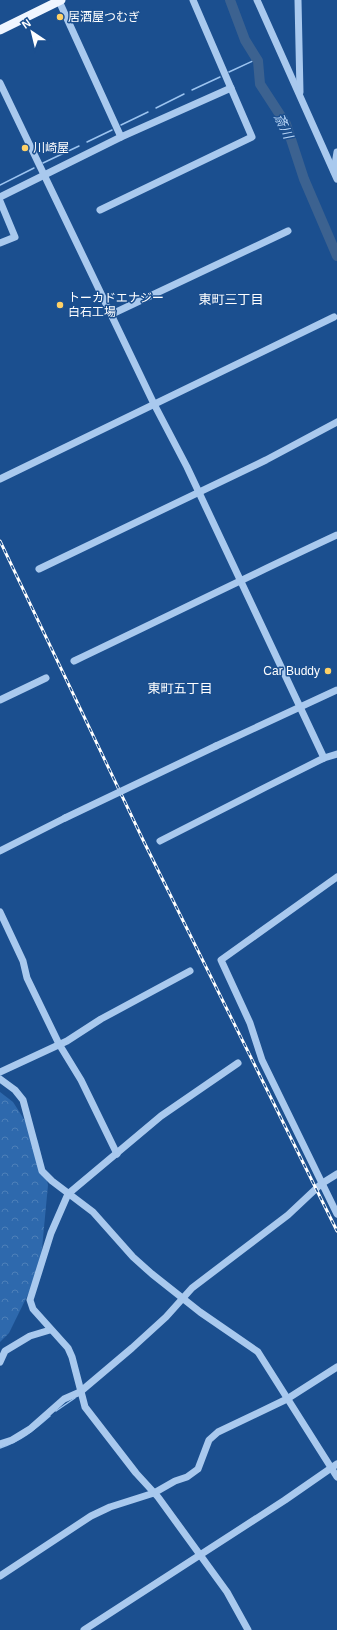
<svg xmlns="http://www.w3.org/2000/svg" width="337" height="1630" viewBox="0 0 337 1630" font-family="Helvetica,'Noto Sans JP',sans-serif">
	<defs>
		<pattern id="forest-crowns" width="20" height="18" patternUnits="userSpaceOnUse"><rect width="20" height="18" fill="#2e69ad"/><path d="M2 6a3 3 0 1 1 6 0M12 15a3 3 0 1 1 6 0" fill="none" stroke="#4d80b9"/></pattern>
	</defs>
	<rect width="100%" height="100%" fill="#1b4f8f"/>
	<!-- forest -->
	<path fill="url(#forest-crowns)" d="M 0,1092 L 13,1102 L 38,1141 L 48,1185 L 40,1270 L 9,1333 L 0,1342 Z"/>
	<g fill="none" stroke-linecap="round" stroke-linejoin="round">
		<!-- stream -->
		<g stroke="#9cc4f0" stroke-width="1.5">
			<path d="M 229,72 L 257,59"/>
			<path d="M 192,90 L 220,77"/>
			<path d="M 156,108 L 184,94"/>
			<path d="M 121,125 L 148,112"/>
			<path d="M 87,142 L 112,130"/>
			<path d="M 43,163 L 79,146"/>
			<path d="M 0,185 L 34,168"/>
			<path d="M 56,1411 L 75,1398"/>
			<path d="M 0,1448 C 21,1441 34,1430 50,1416"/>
		</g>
		<!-- river -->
		<path stroke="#3c6290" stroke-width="10" d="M 230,0 L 245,40 L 258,61 L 260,84 L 286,124 L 304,179 L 337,256"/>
		<!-- minor -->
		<g stroke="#a9c9ee" stroke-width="7">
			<path d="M 257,0 L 337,179"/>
			<path d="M 298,0 L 300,92"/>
			<path d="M 59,1 L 121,137"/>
			<path d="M 0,83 L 154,404 L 187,467 L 324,758"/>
			<path d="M 334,171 L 337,152"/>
			<path d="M 0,197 L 121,137 L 231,88"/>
			<path d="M 0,201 L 15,237 L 0,243"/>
			<path d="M 100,210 L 252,137 L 193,0"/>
			<path d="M 112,314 L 288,231"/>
			<path d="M 0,479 L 334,317"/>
			<path d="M 39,569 L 266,460 L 337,422"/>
			<path d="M 74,661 C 162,619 249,576 337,535"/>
			<path d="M 0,700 L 46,678"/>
			<path d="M 216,746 L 337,690"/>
			<path d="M 160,841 L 266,787 L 324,758 L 337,754"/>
			<path d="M 0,851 L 65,818"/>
			<path d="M 337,877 L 221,960 L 250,1023 L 262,1060 L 337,1214"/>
			<path d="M 0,912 L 23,961 L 27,978 L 59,1044 L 81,1080 L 117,1154"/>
			<path d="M 238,1063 L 161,1116 L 68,1194 L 51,1233 L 30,1300 L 33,1309 L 68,1348 L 72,1357 L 85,1407 L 136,1473 L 158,1497 L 227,1592 L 248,1630"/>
			<path d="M 0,1072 L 67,1041 L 101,1019 L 190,971"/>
			<path d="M 0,1079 L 15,1090 L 23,1100 L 42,1171 L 52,1181 L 93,1212 L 133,1257 L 152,1274 L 200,1312 L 258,1352 L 337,1477"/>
			<path d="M 0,1362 L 5,1351 L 30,1336 L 50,1330"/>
			<path d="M 0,1444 L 12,1440 L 30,1429 L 64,1399 L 80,1392 L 132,1348 L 166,1317 L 192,1288 L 288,1215 L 321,1184 L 337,1174"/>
			<path d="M 0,1576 L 91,1516 L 110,1507 L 154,1493 L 175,1481 L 187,1477 L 198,1469 L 209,1440 L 218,1432 L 287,1399 L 337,1367"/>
			<path d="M 84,1630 L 285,1500 L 337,1464"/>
		</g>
		<!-- major -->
		<path stroke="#f0f6ff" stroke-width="9" d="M 0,30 L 61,0"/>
		<defs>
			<path id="rail" d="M 0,541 L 145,844 L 337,1231"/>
		</defs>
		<!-- rail casing -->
		<use href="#rail" stroke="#fff" stroke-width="3"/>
		<!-- rail -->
		<use href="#rail" stroke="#1b4f8f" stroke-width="1.5" stroke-dasharray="4.5" stroke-linecap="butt"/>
		<!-- minor-bridge -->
		<path stroke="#a9c9ee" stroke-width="7" d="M 65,818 L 216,746"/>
	</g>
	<!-- markers -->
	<g fill="#ffd166" stroke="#1b4f8f" stroke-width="1.5">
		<circle cx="60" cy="17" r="4"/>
		<circle cx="25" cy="148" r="4"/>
		<circle cx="60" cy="305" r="4"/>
		<circle cx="328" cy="671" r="4"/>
	</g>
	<g text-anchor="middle" stroke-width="3" stroke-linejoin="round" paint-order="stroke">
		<!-- poi labels -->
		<g font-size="12" fill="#fff" stroke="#1b4f8f" text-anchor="start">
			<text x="68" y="21">居酒屋つむぎ</text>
			<text x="33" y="152">川崎屋</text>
			<text x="68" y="302">トーカドエナジー<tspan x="68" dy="14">白石工場</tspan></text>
			<text x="320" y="675" text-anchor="end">Car Buddy</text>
		</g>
		<!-- water labels -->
		<g font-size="13" font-style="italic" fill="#b5d3f5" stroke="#1b4f8f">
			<text transform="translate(284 126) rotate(65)" y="5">斎川</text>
		</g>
		<!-- neighbourhood labels -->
		<g font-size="13" fill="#fff" stroke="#1b4f8f">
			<text x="231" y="304">東町三丁目</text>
			<text x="180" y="693">東町五丁目</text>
		</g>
	</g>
	<!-- north arrow -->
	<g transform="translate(32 32) rotate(325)" stroke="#1b4f8f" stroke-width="3" paint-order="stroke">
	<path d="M0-3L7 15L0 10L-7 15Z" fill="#ffffff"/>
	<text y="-6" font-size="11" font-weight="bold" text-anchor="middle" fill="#ffffff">N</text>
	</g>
</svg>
